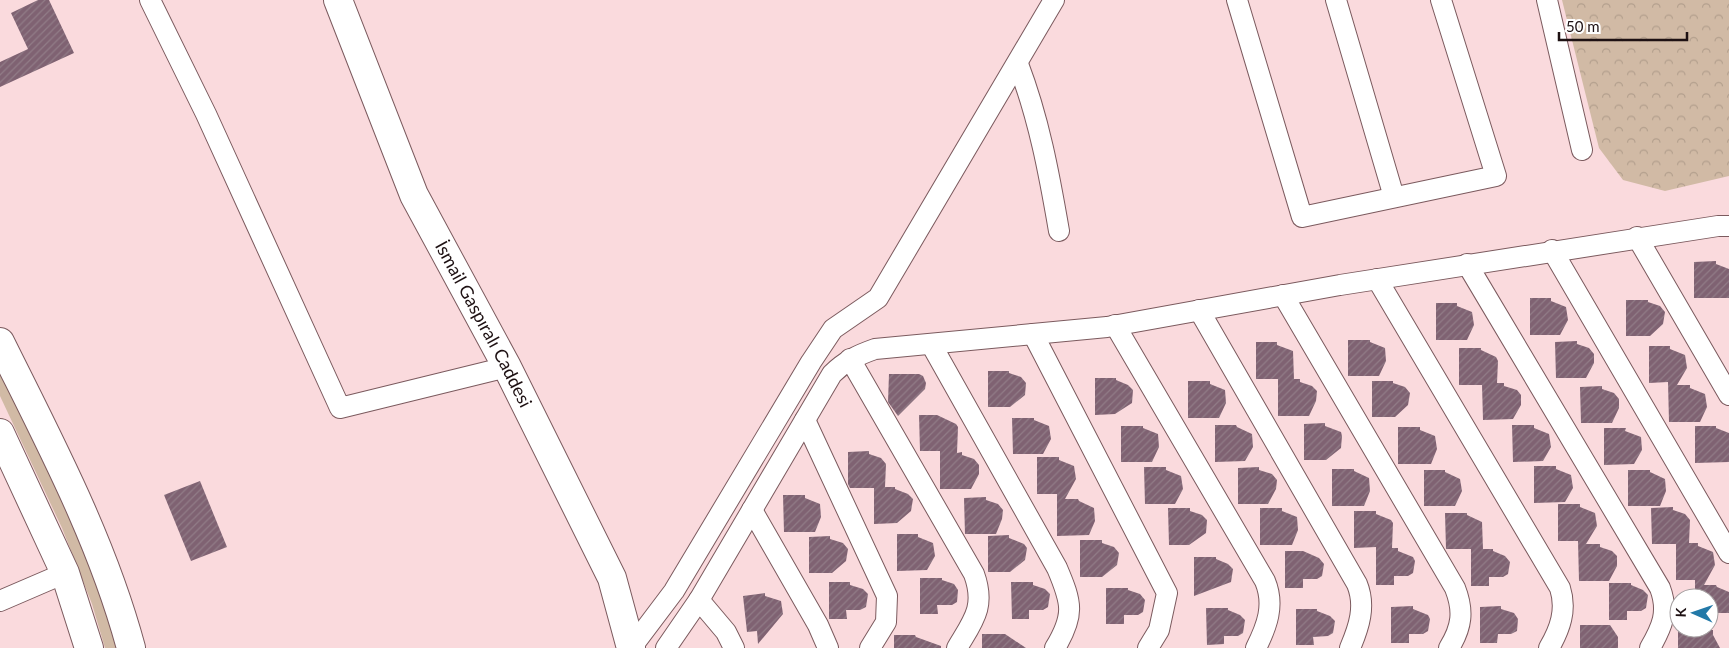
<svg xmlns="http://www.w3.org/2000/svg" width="1729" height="648" viewBox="0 0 1729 648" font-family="Lato,sans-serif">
	<defs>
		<pattern id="park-crowns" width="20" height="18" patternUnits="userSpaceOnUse" patternTransform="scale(1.25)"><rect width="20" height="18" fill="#d1baa5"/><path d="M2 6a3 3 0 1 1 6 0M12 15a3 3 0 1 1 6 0" fill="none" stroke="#b39f8d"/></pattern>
		<pattern id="building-hatch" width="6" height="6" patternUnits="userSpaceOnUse" patternTransform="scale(1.25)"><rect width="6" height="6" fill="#7f6272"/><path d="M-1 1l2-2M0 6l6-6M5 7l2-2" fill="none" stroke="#917c87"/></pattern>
	</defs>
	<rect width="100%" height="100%" fill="#fadadd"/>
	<!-- green -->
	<path fill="#d1baa5" d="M 0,367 C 43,459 91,549 116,648 L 105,648 L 92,604 L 62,528 L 0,396 Z"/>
	<!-- park -->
	<path fill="url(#park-crowns)" d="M 1562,0 L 1729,0 L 1729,176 L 1665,191 L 1623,180 L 1599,148 Z"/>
	<!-- building -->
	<g fill="url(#building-hatch)">
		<path d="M 38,0 L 49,0 L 74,53 L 0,87 L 0,62 L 28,49 L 11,13 Z"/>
		<path d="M 1716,261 L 1716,264 L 1729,269 L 1729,298 L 1694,298 L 1694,262 Z"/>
		<path d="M 1530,298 L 1551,298 L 1551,301 L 1566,307 L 1568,320 L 1560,335 L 1530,335 Z"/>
		<path d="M 1626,300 L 1648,300 L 1648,302 L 1660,306 L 1665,312 L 1663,324 L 1650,336 L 1626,336 Z"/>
		<path d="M 1436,303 L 1457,303 L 1457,306 L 1472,312 L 1474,325 L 1467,340 L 1436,340 Z"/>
		<path d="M 1348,340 L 1370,340 L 1370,342 L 1385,348 L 1386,361 L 1379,376 L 1348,376 Z"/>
		<path d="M 1577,341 L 1577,344 L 1589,348 L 1594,354 L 1594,363 L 1586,378 L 1556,378 L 1555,342 Z"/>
		<path d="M 1256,342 L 1277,342 L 1277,345 L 1293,351 L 1294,379 L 1300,379 L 1300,382 L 1312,386 L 1317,391 L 1316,401 L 1309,416 L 1278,416 L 1278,379 L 1256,379 Z"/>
		<path d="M 1649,346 L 1670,346 L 1670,349 L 1685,355 L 1687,368 L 1677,385 L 1690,385 L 1690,388 L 1705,394 L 1707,407 L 1700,422 L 1669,422 L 1668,382 L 1649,383 Z"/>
		<path d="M 1459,348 L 1481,348 L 1481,350 L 1496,357 L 1498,361 L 1497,383 L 1504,383 L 1504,386 L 1517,390 L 1521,395 L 1521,405 L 1513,419 L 1483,420 L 1482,385 L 1459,385 Z"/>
		<path d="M 988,371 L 1009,371 L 1009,373 L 1021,377 L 1026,383 L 1025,395 L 1010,407 L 988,407 Z"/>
		<path d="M 889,374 L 919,374 L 923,376 L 926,383 L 925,389 L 898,416 L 888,402 Z"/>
		<path d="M 1095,378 L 1116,378 L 1116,380 L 1128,385 L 1133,390 L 1132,403 L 1115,414 L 1095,415 Z"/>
		<path d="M 1188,381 L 1210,381 L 1210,384 L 1225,390 L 1226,403 L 1219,418 L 1188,418 Z"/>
		<path d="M 1372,381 L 1393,381 L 1393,383 L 1405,387 L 1410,393 L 1408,405 L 1395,417 L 1372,417 Z"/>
		<path d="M 1602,386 L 1602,389 L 1614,393 L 1619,399 L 1619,408 L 1612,423 L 1581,423 L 1580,387 Z"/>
		<path d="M 919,415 L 937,415 L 956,424 L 958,427 L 957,453 L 962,452 L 962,455 L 974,459 L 979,465 L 979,474 L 971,489 L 940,489 L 940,451 L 920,451 Z"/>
		<path d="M 1012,418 L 1034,418 L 1034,420 L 1049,426 L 1051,439 L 1043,454 L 1013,454 Z"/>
		<path d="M 1325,423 L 1325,426 L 1341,432 L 1342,436 L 1341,448 L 1326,460 L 1304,460 L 1304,424 Z"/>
		<path d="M 1215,425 L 1236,425 L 1237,427 L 1252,434 L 1253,447 L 1245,461 L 1215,462 Z"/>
		<path d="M 1512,425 L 1534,425 L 1534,428 L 1549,434 L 1551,447 L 1543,461 L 1513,462 Z"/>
		<path d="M 1121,426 L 1143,426 L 1143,428 L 1158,434 L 1159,447 L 1152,462 L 1121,462 Z"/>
		<path d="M 1695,426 L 1716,426 L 1716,428 L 1729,433 L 1729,462 L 1695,463 Z"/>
		<path d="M 1398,427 L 1420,427 L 1420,430 L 1435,436 L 1437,449 L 1431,464 L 1398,464 Z"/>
		<path d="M 1604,428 L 1626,428 L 1625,431 L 1641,437 L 1642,450 L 1634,464 L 1604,465 Z"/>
		<path d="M 869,451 L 869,454 L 881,458 L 886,464 L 885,487 L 895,487 L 895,489 L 908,494 L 913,499 L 911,511 L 897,523 L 874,524 L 874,488 L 850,488 L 848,484 L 848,452 Z"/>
		<path d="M 1037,457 L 1059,457 L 1059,460 L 1074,466 L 1076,479 L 1065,499 L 1078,499 L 1079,501 L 1094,508 L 1095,521 L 1089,535 L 1057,536 L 1057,494 L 1037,494 Z"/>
		<path d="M 1534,466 L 1556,466 L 1556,469 L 1571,475 L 1573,488 L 1565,502 L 1534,503 Z"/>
		<path d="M 1144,467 L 1166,467 L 1166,470 L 1181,476 L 1183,489 L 1175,504 L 1145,504 Z"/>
		<path d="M 1259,467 L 1259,470 L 1272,474 L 1277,480 L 1276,489 L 1268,504 L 1238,504 L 1238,468 Z"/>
		<path d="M 1332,469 L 1354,469 L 1354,471 L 1369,478 L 1370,491 L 1364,506 L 1332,506 Z"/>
		<path d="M 1424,470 L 1445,470 L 1445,472 L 1460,479 L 1462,491 L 1455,506 L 1424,506 Z"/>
		<path d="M 1628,470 L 1650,470 L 1650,472 L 1665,479 L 1666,491 L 1660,506 L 1628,506 Z"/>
		<path d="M 200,481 L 227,547 L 191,561 L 164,495 Z"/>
		<path d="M 783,495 L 805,495 L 805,498 L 820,504 L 821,517 L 815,532 L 784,532 Z"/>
		<path d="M 986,497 L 986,500 L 998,504 L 1003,510 L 1002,519 L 996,534 L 965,534 L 964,498 Z"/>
		<path d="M 1558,504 L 1580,504 L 1580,507 L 1595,513 L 1597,526 L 1586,544 L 1600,544 L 1600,547 L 1612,551 L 1617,556 L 1617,566 L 1609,581 L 1579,581 L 1578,541 L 1558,541 Z"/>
		<path d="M 1673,507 L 1673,510 L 1685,514 L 1690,520 L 1689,543 L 1698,543 L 1698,546 L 1713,552 L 1715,565 L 1704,585 L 1716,585 L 1717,587 L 1729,592 L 1729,613 L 1709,613 L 1709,598 L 1695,598 L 1695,580 L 1676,580 L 1676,544 L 1652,544 L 1651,508 Z"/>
		<path d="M 1168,508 L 1190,508 L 1190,511 L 1202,515 L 1207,520 L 1206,533 L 1189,545 L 1169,545 Z"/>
		<path d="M 1260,508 L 1282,508 L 1282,511 L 1297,517 L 1298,530 L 1292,545 L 1260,545 Z"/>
		<path d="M 1354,511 L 1376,511 L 1376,514 L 1391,520 L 1393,523 L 1392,548 L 1398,548 L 1398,551 L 1413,557 L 1415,561 L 1413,573 L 1408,576 L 1394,576 L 1394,585 L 1376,585 L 1376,547 L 1354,548 Z"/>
		<path d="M 1445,513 L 1467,513 L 1467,515 L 1482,522 L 1483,549 L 1446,549 Z"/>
		<path d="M 897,534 L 918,534 L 918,537 L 933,543 L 935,556 L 927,570 L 897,571 Z"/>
		<path d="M 1009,535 L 1009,538 L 1024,544 L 1027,548 L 1025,560 L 1010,572 L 988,572 L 988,536 Z"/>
		<path d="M 830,536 L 830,539 L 843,543 L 848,549 L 846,561 L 832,573 L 809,573 L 809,537 Z"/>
		<path d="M 1080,540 L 1102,540 L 1102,543 L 1114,547 L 1119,553 L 1117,565 L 1102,577 L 1080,577 Z"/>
		<path d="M 1471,549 L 1493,549 L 1493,551 L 1505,556 L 1510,562 L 1508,574 L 1503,577 L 1489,577 L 1489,586 L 1471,586 Z"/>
		<path d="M 1285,551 L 1303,551 L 1319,558 L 1324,564 L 1322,576 L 1317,579 L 1303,579 L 1303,588 L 1285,588 Z"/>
		<path d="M 1194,557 L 1216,557 L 1216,559 L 1228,564 L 1233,569 L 1231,582 L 1194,596 Z"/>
		<path d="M 920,578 L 942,578 L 942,580 L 954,584 L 958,590 L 957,602 L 952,605 L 937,605 L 938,614 L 920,614 Z"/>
		<path d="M 829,582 L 850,582 L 850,585 L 863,589 L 868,594 L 866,607 L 860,610 L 846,610 L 847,619 L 829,619 Z"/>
		<path d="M 1011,582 L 1033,582 L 1033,585 L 1045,589 L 1050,594 L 1048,607 L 1043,610 L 1029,610 L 1029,619 L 1012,619 Z"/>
		<path d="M 1609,583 L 1631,583 L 1631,585 L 1643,590 L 1648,595 L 1646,608 L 1641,611 L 1627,611 L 1627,620 L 1609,620 Z"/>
		<path d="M 1106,588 L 1128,588 L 1128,590 L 1140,594 L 1145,600 L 1143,612 L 1138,615 L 1124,615 L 1124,624 L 1106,624 Z"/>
		<path d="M 765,593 L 765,596 L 781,601 L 783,614 L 758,644 L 757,631 L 747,632 L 743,596 Z"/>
		<path d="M 1413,606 L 1413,609 L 1428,615 L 1430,619 L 1428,631 L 1423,634 L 1409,634 L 1409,643 L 1391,643 L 1391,607 Z"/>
		<path d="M 1501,606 L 1501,609 L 1514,613 L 1518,619 L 1517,631 L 1511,634 L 1498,634 L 1497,643 L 1480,643 L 1480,607 Z"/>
		<path d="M 1206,608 L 1228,608 L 1228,610 L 1240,615 L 1245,620 L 1243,633 L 1238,636 L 1224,636 L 1224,644 L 1207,645 Z"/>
		<path d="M 1296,609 L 1317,609 L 1317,611 L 1330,616 L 1335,621 L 1333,633 L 1328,636 L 1313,637 L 1314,645 L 1296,645 Z"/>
		<path d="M 1580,625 L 1610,625 L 1618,637 L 1618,648 L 1580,648 Z"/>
		<path d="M 1678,630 L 1713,630 L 1713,635 L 1720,648 L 1678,648 Z"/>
		<path d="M 982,634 L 1005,634 L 1026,648 L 982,648 Z"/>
		<path d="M 894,635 L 915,635 L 916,637 L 941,646 L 941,648 L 894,648 Z"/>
	</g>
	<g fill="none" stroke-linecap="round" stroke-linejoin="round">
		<defs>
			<g id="street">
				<path d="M 150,0 L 206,114 L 340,408 L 507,367"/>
				<path d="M 1237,0 L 1302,217 L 1496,176 L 1441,0"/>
				<path d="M 1336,0 L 1394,197"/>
				<path d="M 1547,0 L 1582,150"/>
				<path d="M 1018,64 C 1039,119 1049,173 1059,231"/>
				<path d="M 1637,237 L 1729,395"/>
				<path d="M 1552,250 L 1729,553"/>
				<path d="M 1467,264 L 1660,588 C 1669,612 1662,627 1650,648"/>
				<path d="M 1377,279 L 1560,588 C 1567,610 1560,629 1549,648"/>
				<path d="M 1283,295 L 1455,588 C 1464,611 1462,627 1449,648"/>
				<path d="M 1199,310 L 1357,584 C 1366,606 1359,627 1350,648"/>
				<path d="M 1115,325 L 1265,581 C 1275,605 1267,626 1256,648"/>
				<path d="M 1033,334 L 1167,593 L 1159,630 L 1148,648"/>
				<path d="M 931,344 L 1057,568 C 1072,603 1075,615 1055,648"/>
				<path d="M 850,359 L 974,574 C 986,607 973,621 957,648"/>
				<path d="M 805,420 L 887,596 L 886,622 L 870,648"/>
				<path d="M 752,510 L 818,625 L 828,648"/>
				<path d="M 699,600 L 726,632 L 734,648"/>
				<path d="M 0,601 L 65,573"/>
				<path d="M 631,648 L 674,591 L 811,362 L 833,329 L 878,298 L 1054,0"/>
				<path d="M 666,648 L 699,600 L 832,374 C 845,361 858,355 875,349 L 1107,327 L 1340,285 L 1718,226 L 1729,226"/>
			</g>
			<g id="secondary">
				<path id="s1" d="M 338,0 L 414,195 L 507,367 L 612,578 L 631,648"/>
			</g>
			<g id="primary">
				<path d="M 0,342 C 49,441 102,540 131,648"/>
				<path d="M 0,433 L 65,573 L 89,648"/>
			</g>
		</defs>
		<!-- street casing -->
		<use href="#street" stroke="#7b5a5e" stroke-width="22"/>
		<!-- secondary casing -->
		<use href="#secondary" stroke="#7b5a5e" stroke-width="30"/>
		<!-- primary casing -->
		<use href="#primary" stroke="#7b5a5e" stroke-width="30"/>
		<!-- street -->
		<use href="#street" stroke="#fff" stroke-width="20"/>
		<!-- secondary -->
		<use href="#secondary" stroke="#fff" stroke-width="28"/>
		<!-- primary -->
		<use href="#primary" stroke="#fff" stroke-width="28"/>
	</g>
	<g text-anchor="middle" stroke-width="4.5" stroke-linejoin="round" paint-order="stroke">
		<!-- street labels -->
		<g font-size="18" fill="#1e1113" stroke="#fff">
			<text dy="6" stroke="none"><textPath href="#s1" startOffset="356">İsmail Gaspıralı Caddesi</textPath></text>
		</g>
	</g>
	<!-- north arrow -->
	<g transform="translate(1694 613) rotate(272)"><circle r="24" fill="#ffffff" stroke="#a5a0a1"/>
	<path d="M0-4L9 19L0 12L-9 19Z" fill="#2379a8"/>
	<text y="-8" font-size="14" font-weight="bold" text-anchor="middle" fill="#1e1113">K</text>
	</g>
	<!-- scale -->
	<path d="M1559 32v8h128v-8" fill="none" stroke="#1e1113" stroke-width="2.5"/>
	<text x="1566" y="32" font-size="15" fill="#1e1113" stroke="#ffffff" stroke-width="4" paint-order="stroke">50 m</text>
</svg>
